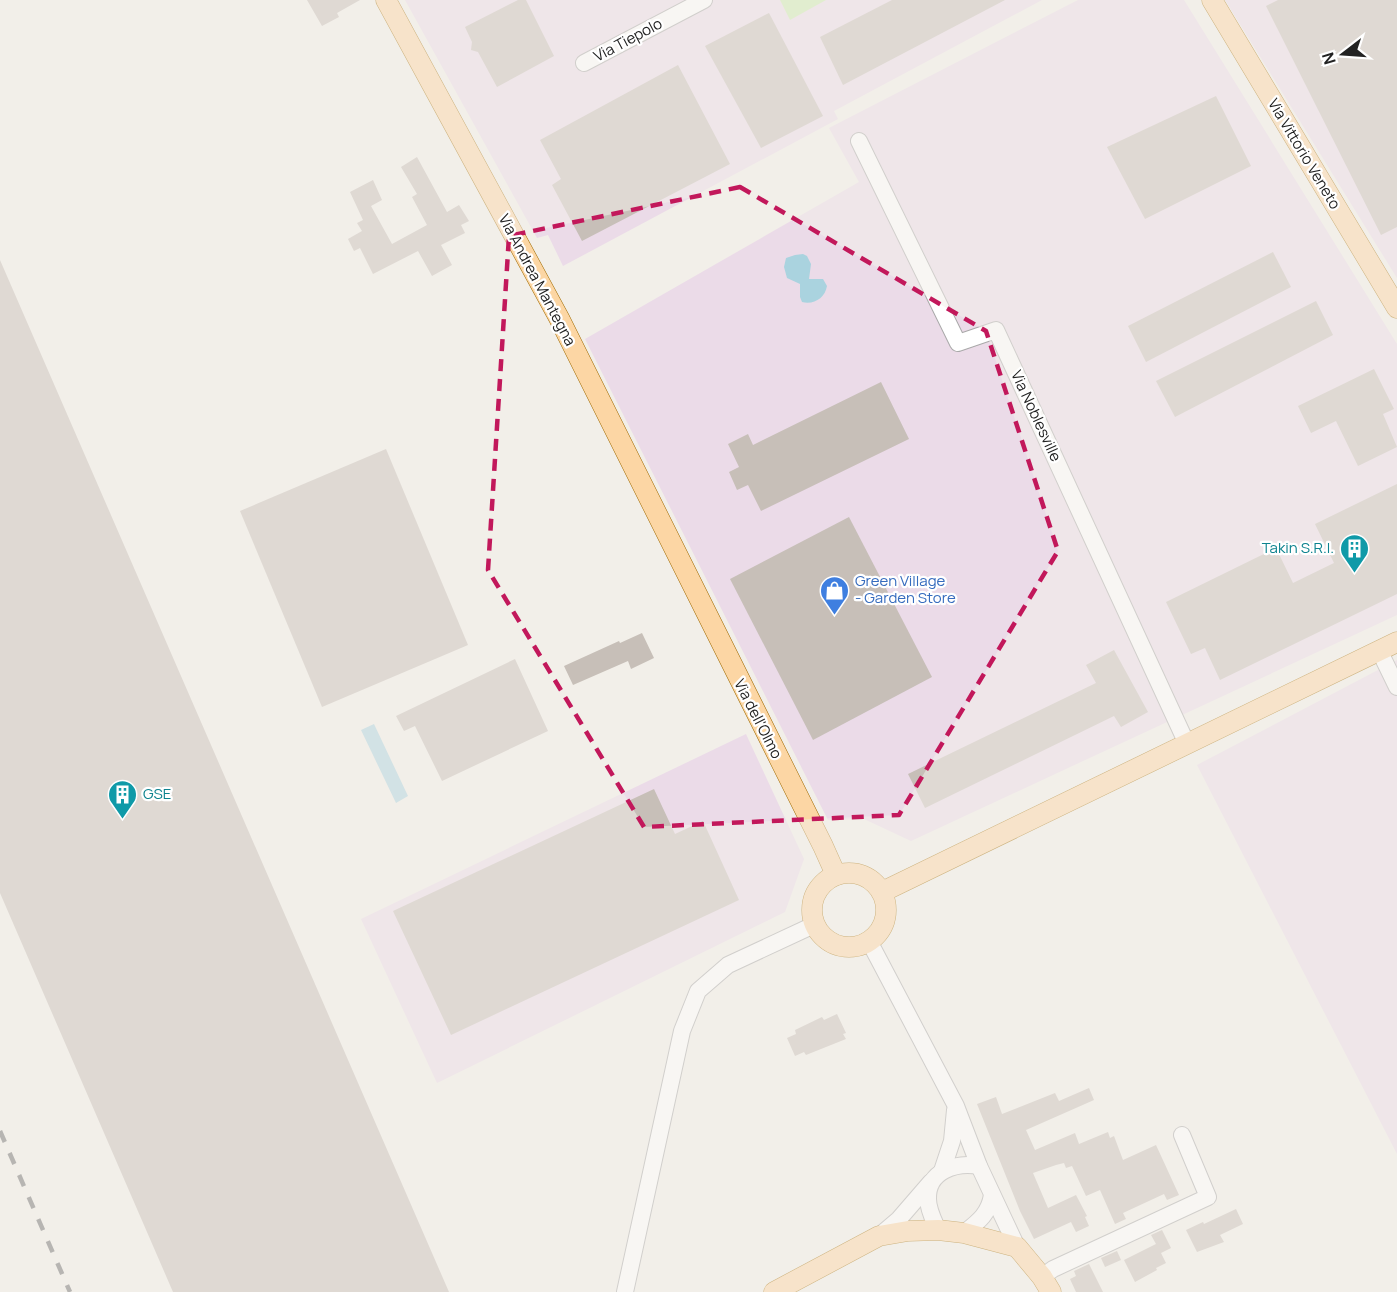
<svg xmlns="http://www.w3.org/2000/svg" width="1397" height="1292" viewBox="0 0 1397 1292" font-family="Manrope,sans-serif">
	<rect width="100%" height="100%" fill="#f2efe9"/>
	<!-- industrial -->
	<g fill="#ebdbe8">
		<path d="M 405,0 L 1042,0 L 834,111 L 838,119 L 563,266 L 548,235 L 537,238 Z"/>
		<path d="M 1078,0 L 1184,0 L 1397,344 L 1397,615 L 911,841 L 864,819 L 828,820 L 585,339 L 859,182 L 829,128 Z"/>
		<path d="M 1225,0 L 1397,0 L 1397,278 Z"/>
		<path d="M 1397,660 L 1397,1154 L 1197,765 Z"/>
		<path d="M 746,734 L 804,859 L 785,912 L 437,1083 L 361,919 Z"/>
	</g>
	<!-- grass -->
	<path fill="#cdebb0" d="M 780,0 L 826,0 L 790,20 Z"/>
	<!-- water -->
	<g fill="#aad3df">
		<path d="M 803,254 L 807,256 L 811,264 L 809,279 L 823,279 L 827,286 C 825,298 814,305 802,302 L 800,297 L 800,284 L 787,278 L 784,267 L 786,258 L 795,255 Z"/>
		<path d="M 374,724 L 408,796 L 396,803 L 361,730 Z"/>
	</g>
	<!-- building -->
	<g fill="#c7bfb8">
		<path d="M 307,0 L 360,0 L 337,13 L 339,17 L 322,26 Z"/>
		<path d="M 518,0 L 526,0 L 554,56 L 497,87 L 478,52 L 471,50 L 472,42 L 465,27 Z"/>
		<path d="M 892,0 L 1005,0 L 843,85 L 820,37 Z"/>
		<path d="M 1278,0 L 1397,0 L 1397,227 L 1381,235 L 1266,6 Z"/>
		<path d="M 769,13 L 823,116 L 761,148 L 705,46 Z"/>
		<path d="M 678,65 L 730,164 L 582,241 L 552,185 L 561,179 L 540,140 Z"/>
		<path d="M 1216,96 L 1251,166 L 1145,219 L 1107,147 Z"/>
		<path d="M 417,157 L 447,212 L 459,205 L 469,221 L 461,225 L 465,233 L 441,245 L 452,265 L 432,276 L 418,251 L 373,274 L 360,248 L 354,251 L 348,239 L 362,231 L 357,223 L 363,220 L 350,192 L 373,180 L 382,200 L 371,206 L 392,244 L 427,225 L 412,197 L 417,194 L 401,167 Z"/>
		<path d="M 1273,252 L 1291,287 L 1146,362 L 1128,326 Z"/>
		<path d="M 0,260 L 211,745 L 449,1292 L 173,1292 L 0,893 Z"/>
		<path d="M 1316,301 L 1333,335 L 1175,417 L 1156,381 Z"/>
		<path d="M 1374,369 L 1394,409 L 1383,414 L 1397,447 L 1358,466 L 1336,421 L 1311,433 L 1298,406 Z"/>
		<path d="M 881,382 L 909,439 L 761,511 L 748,485 L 737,490 L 729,472 L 739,467 L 728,444 L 748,434 L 753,445 Z"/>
		<path d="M 386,449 L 468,645 L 322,707 L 240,511 Z"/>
		<path d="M 1397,484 L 1397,594 L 1220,680 L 1205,648 L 1191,654 L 1166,602 L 1276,548 L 1293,583 L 1334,563 L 1315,524 Z"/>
		<path d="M 849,517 L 932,677 L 813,740 L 730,579 Z"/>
		<path d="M 642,633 L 654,658 L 631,669 L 628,661 L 573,685 L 564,666 L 619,641 L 620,643 Z"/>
		<path d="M 1114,650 L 1148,712 L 1121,727 L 1114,716 L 925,808 L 908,774 L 1096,683 L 1086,665 Z"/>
		<path d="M 515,659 L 548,731 L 442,781 L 415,726 L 404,731 L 396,716 Z"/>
		<path d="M 654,789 L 675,834 L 703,821 L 739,900 L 451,1035 L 393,911 Z"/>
		<path d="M 837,1014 L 846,1033 L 843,1034 L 846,1039 L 806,1055 L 804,1052 L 795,1056 L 787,1038 L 796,1034 L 795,1030 L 822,1017 L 824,1020 Z"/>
		<path d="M 1089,1088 L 1094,1100 L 1026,1130 L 1035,1150 L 1075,1133 L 1079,1144 L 1108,1132 L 1110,1138 L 1114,1136 L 1123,1160 L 1156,1145 L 1179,1195 L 1167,1200 L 1164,1194 L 1123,1213 L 1126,1219 L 1115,1224 L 1100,1190 L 1086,1196 L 1072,1166 L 1066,1168 L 1064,1163 L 1056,1165 L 1033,1173 L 1048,1208 L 1076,1195 L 1087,1216 L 1085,1217 L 1089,1226 L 1076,1232 L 1071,1222 L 1034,1239 L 1020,1211 L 977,1104 L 996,1097 L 1002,1114 L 1055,1093 L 1059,1101 Z"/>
		<path d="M 1236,1209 L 1243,1224 L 1220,1235 L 1224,1242 L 1197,1252 L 1186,1230 L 1203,1222 L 1204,1224 Z"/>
		<path d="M 1162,1230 L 1171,1248 L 1161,1253 L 1166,1263 L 1156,1268 L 1157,1270 L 1135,1282 L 1124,1260 L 1156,1244 L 1151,1235 Z"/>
		<path d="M 1117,1251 L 1121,1260 L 1105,1267 L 1101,1258 Z"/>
		<path d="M 1089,1264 L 1103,1292 L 1076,1292 L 1070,1279 L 1076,1276 L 1074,1271 Z"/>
	</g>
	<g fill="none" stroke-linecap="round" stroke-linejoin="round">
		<defs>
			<g id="minor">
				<path d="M 584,63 L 704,0"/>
				<path d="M 859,141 L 958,343 L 996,330 L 1187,744"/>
				<path d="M 1379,650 L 1397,687"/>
				<path d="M 869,941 L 956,1106 L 979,1166 L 1017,1247"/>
				<path d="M 942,1171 L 952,1141 L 955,1110"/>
				<path d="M 938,1230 C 934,1221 928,1210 928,1199 C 927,1171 956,1162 979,1166"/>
				<path d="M 964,1233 C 978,1222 989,1214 992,1195"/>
				<path d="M 879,1236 L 899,1219 L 931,1182"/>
				<path d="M 1042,1277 L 1053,1269 L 1208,1197 L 1182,1135"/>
				<path d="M 625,1292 L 682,1031 L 698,991 L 728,965 L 816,924"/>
			</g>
			<g id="major">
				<path d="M 386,0 L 559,318 L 823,846 L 836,875"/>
				<path d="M 1212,0 L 1397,308"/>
				<circle cx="849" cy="910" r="37"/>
				<path d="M 882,892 L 1397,642"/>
				<path d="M 774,1292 L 879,1236 L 908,1231 L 938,1230 L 964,1233 L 1017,1247 L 1042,1277 L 1051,1292"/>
			</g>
		</defs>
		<!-- minor casing -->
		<use href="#minor" stroke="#a9a9a9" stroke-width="18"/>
		<!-- major casing -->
		<use href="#major" stroke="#a06b00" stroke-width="21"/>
		<!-- minor -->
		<use href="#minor" stroke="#fff" stroke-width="16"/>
		<!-- major -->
		<use href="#major" stroke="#fcd6a4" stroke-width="20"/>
		<!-- rail -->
		<path stroke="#707070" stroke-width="4.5" stroke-dasharray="12 12" stroke-linecap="butt" d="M 0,1131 L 70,1292"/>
	</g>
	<!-- marked area -->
	<path d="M0 0H1397V1292H0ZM 740,187 L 986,331 L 1058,551 L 899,815 L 644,827 L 488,570 L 509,236 Z" fill="#f2efe9" fill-opacity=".55" fill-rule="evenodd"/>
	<path fill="none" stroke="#c2185b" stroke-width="4.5" stroke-dasharray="12 8" stroke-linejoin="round" d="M 740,187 L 986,331 L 1058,551 L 899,815 L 644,827 L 488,570 L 509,236 Z"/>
	<!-- icons -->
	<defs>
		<symbol id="building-pin" viewBox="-11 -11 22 30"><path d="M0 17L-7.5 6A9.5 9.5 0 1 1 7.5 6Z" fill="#0f9aa8" stroke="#fff"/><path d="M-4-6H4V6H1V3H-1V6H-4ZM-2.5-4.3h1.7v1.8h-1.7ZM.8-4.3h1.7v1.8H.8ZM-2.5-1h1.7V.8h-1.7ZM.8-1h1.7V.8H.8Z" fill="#fff"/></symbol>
		<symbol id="shop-pin" viewBox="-11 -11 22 30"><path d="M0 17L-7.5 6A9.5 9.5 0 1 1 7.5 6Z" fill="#3f7fe0" stroke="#fff"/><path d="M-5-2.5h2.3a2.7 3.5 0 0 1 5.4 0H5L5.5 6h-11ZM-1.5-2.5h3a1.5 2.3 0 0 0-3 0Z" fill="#fff"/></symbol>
	</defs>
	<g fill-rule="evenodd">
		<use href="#building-pin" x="1338" y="532" width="33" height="45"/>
		<use href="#shop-pin" x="818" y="574" width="33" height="45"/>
		<use href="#building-pin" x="106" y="778" width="33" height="45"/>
	</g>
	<g text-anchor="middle" stroke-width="4.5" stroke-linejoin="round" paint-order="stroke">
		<!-- street labels -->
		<g font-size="15" fill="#222" stroke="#fff">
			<text transform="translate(628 40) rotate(-28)" y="5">Via Tiepolo</text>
			<text transform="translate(1304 154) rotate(59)" y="5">Via Vittorio Veneto</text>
			<text transform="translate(537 280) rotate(62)" y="5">Via Andrea Mantegna</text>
			<text transform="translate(1036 416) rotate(65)" y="5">Via Noblesville</text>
			<text transform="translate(758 719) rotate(63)" y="5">Via dell'Olmo</text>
		</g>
		<!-- culture labels -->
		<g font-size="15" fill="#0d838f" stroke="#fff" text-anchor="end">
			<text x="1334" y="553">Takin S.R.l.</text>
			<text x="143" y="799" text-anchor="start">GSE</text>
		</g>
		<!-- shop labels -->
		<g font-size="15" fill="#366cbe" stroke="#fff" text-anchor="start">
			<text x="855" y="586">Green Village<tspan x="855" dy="17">- Garden Store</tspan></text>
		</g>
	</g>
	<!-- north arrow -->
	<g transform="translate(1343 54) rotate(253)" stroke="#ffffff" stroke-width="4.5" paint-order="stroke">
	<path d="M0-4.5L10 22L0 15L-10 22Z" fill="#222222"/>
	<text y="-9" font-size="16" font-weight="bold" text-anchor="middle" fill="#222222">N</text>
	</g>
</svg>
